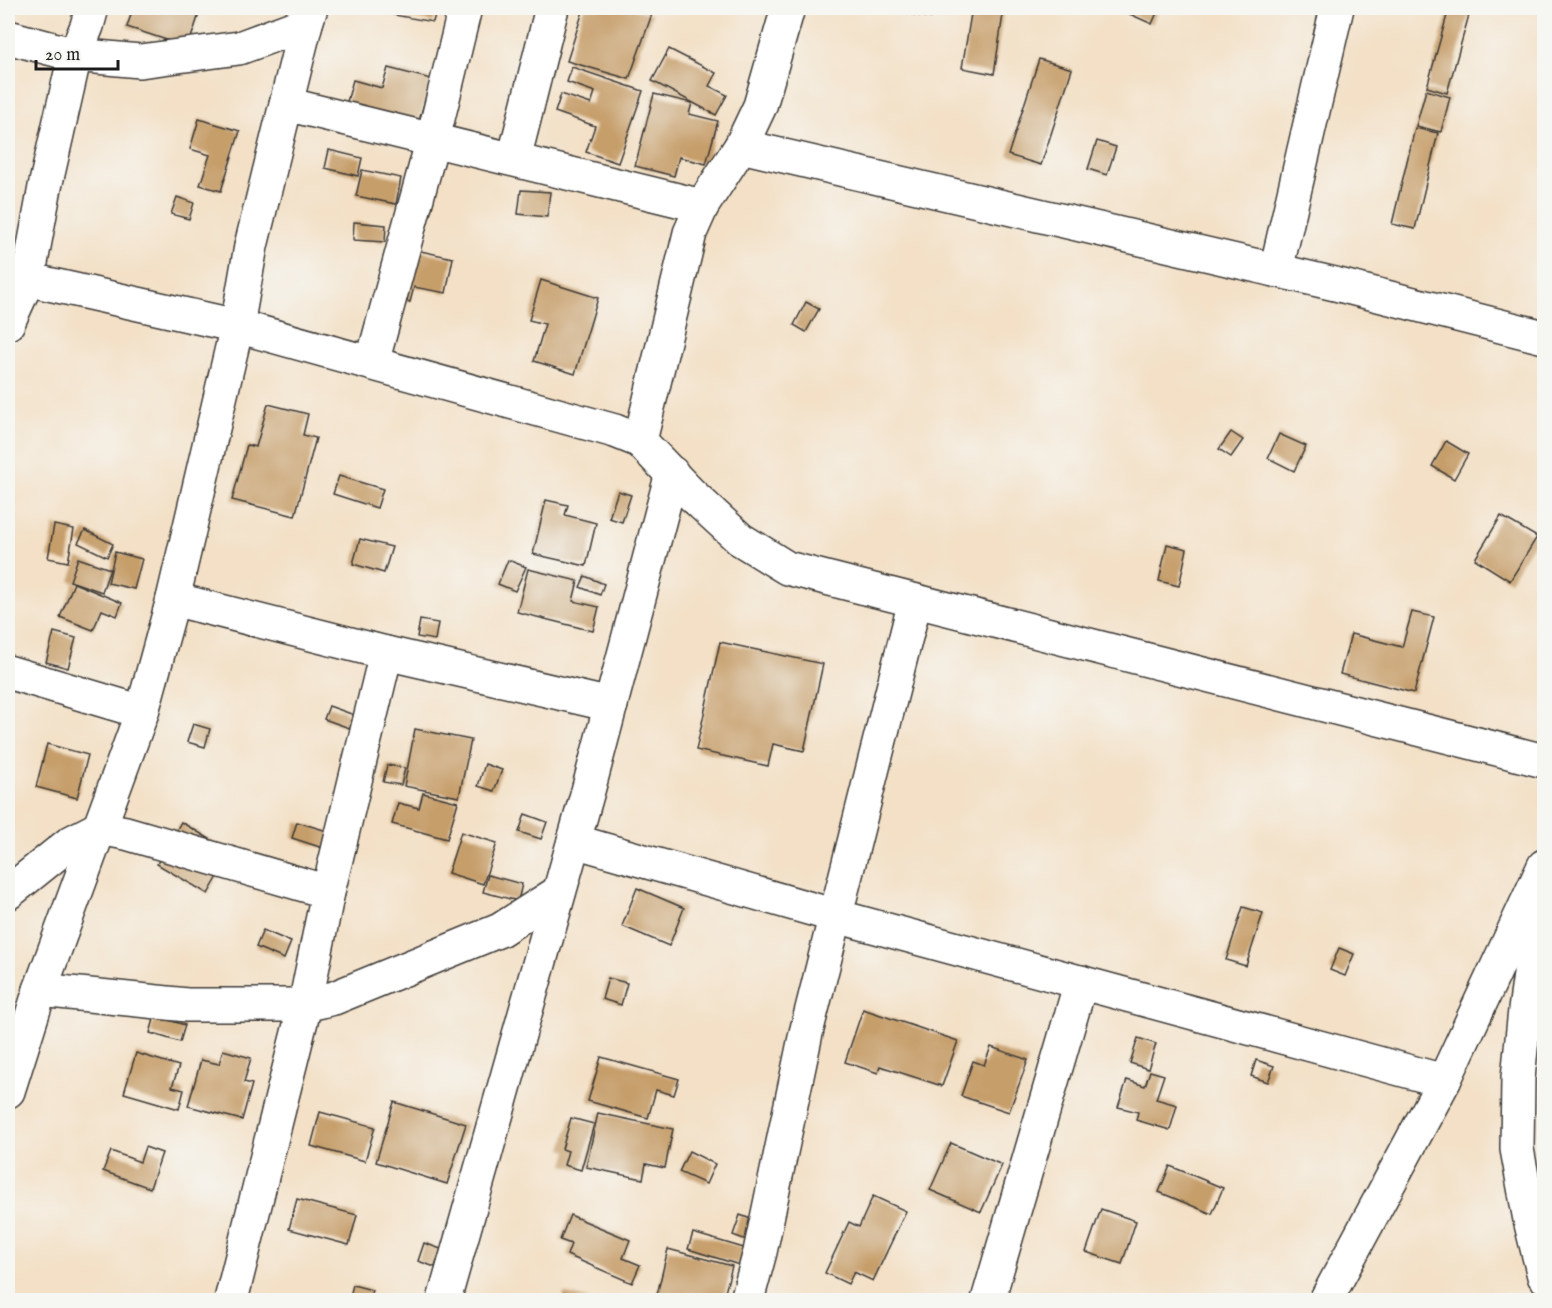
<svg xmlns="http://www.w3.org/2000/svg" width="1552" height="1308" viewBox="0 0 1552 1308" font-family="'IM FELL English',serif">
	<rect width="100%" height="100%" fill="#f6f6f2"/>
	<filter id="ink" filterUnits="userSpaceOnUse"><feTurbulence type="fractalNoise" baseFrequency=".0167" numOctaves="2"/><feDisplacementMap in="SourceGraphic" scale="12" xChannelSelector="R" yChannelSelector="G"/><feConvolveMatrix kernelMatrix="1 2 1 2 8 2 1 2 1" color-interpolation-filters="sRGB"/></filter>
	<filter id="wash" filterUnits="userSpaceOnUse"><feTurbulence type="fractalNoise" baseFrequency=".008" numOctaves="4" result="noise"/><feDisplacementMap in="SourceGraphic" scale="24" xChannelSelector="R" yChannelSelector="G"/><feGaussianBlur stdDeviation="1.35" result="paint"/><feColorMatrix in="noise" values="0 0 0 0 0 0 0 0 0 0 0 0 0 0 0 0 0 1.4 0 .05"/><feComposite in="paint" operator="in"/></filter>
	<g filter="url(#wash)">
		<rect width="100%" height="100%" fill="#f3e0c6"/>
		<g id="blocks">
			<!-- building -->
			<g fill="#c69e6a">
				<path d="M 133,8 L 201,8 L 188,47 L 127,27 Z"/>
				<path d="M 395,8 L 437,8 L 433,22 L 394,15 Z"/>
				<path d="M 584,8 L 631,8 L 652,14 L 629,79 L 567,61 Z"/>
				<path d="M 899,8 L 933,8 L 931,18 L 899,12 Z"/>
				<path d="M 972,8 L 1004,8 L 994,74 L 962,68 Z"/>
				<path d="M 1128,8 L 1159,8 L 1152,24 L 1125,12 Z"/>
				<path d="M 1449,8 L 1471,8 L 1447,93 L 1427,87 Z"/>
				<path d="M 669,49 L 716,73 L 709,86 L 727,95 L 716,115 L 652,81 Z"/>
				<path d="M 1039,59 L 1072,69 L 1041,165 L 1008,155 Z"/>
				<path d="M 572,67 L 643,91 L 618,163 L 586,152 L 595,126 L 555,112 L 561,94 L 591,104 L 595,92 L 567,82 Z"/>
				<path d="M 388,68 L 431,79 L 417,128 L 345,109 L 353,80 L 382,88 Z"/>
				<path d="M 1426,90 L 1450,97 L 1441,132 L 1416,126 Z"/>
				<path d="M 654,94 L 692,103 L 689,114 L 718,121 L 706,164 L 679,157 L 674,176 L 635,166 Z"/>
				<path d="M 199,119 L 240,131 L 221,191 L 200,185 L 210,155 L 190,149 Z"/>
				<path d="M 1415,128 L 1438,133 L 1415,229 L 1392,224 Z"/>
				<path d="M 1097,141 L 1116,147 L 1107,175 L 1088,169 Z"/>
				<path d="M 329,150 L 362,158 L 358,176 L 325,168 Z"/>
				<path d="M 362,170 L 401,178 L 396,204 L 356,196 Z"/>
				<path d="M 521,190 L 550,192 L 547,217 L 518,214 Z"/>
				<path d="M 177,197 L 194,203 L 189,219 L 171,214 Z"/>
				<path d="M 354,222 L 386,225 L 385,242 L 353,240 Z"/>
				<path d="M 393,245 L 453,258 L 446,293 L 414,287 L 410,302 L 382,295 Z"/>
				<path d="M 541,280 L 598,298 L 575,374 L 534,361 L 545,324 L 529,320 Z"/>
				<path d="M 806,302 L 819,309 L 806,332 L 794,325 Z"/>
				<path d="M 268,404 L 308,414 L 303,435 L 316,438 L 295,516 L 232,500 L 247,445 L 256,447 Z"/>
				<path d="M 1231,432 L 1243,440 L 1231,457 L 1219,449 Z"/>
				<path d="M 1279,434 L 1306,446 L 1294,471 L 1268,458 Z"/>
				<path d="M 1446,441 L 1468,454 L 1454,479 L 1432,466 Z"/>
				<path d="M 339,476 L 383,489 L 377,508 L 333,494 Z"/>
				<path d="M 618,491 L 631,495 L 622,522 L 609,518 Z"/>
				<path d="M 546,500 L 568,505 L 565,515 L 596,523 L 586,566 L 533,554 Z"/>
				<path d="M 1501,516 L 1537,537 L 1510,581 L 1475,559 Z"/>
				<path d="M 54,525 L 74,529 L 68,562 L 48,558 Z"/>
				<path d="M 85,530 L 113,544 L 107,557 L 78,543 Z"/>
				<path d="M 360,539 L 392,547 L 384,573 L 353,564 Z"/>
				<path d="M 1167,544 L 1187,549 L 1179,586 L 1159,581 Z"/>
				<path d="M 115,552 L 142,559 L 134,589 L 108,583 Z"/>
				<path d="M 78,558 L 110,569 L 102,592 L 70,581 Z"/>
				<path d="M 508,560 L 526,567 L 515,591 L 498,584 Z"/>
				<path d="M 528,569 L 578,581 L 573,601 L 599,607 L 593,631 L 517,612 Z"/>
				<path d="M 585,576 L 604,584 L 600,595 L 580,587 Z"/>
				<path d="M 74,583 L 122,603 L 117,616 L 102,610 L 93,630 L 60,617 Z"/>
				<path d="M 1412,612 L 1434,617 L 1414,693 L 1340,674 L 1351,634 L 1402,647 Z"/>
				<path d="M 420,620 L 438,623 L 435,640 L 417,637 Z"/>
				<path d="M 54,632 L 76,638 L 68,668 L 46,662 Z"/>
				<path d="M 720,642 L 823,664 L 804,751 L 773,744 L 768,766 L 696,750 Z"/>
				<path d="M 329,706 L 357,716 L 352,729 L 324,719 Z"/>
				<path d="M 193,724 L 210,729 L 205,747 L 187,742 Z"/>
				<path d="M 415,729 L 471,740 L 459,797 L 404,786 Z"/>
				<path d="M 47,744 L 88,755 L 77,798 L 36,787 Z"/>
				<path d="M 485,764 L 502,770 L 494,791 L 478,786 Z"/>
				<path d="M 387,765 L 405,768 L 401,785 L 383,782 Z"/>
				<path d="M 423,793 L 458,802 L 447,839 L 392,824 L 398,803 L 419,808 Z"/>
				<path d="M 525,814 L 547,822 L 541,839 L 519,832 Z"/>
				<path d="M 181,822 L 232,852 L 208,894 L 157,864 Z"/>
				<path d="M 297,822 L 344,836 L 338,853 L 292,838 Z"/>
				<path d="M 461,832 L 497,843 L 483,884 L 448,873 Z"/>
				<path d="M 488,875 L 522,884 L 518,901 L 483,892 Z"/>
				<path d="M 637,888 L 684,908 L 669,946 L 622,926 Z"/>
				<path d="M 1243,907 L 1263,913 L 1246,966 L 1226,960 Z"/>
				<path d="M 263,930 L 291,942 L 284,959 L 256,947 Z"/>
				<path d="M 1339,948 L 1354,954 L 1345,976 L 1330,970 Z"/>
				<path d="M 608,978 L 627,983 L 621,1005 L 602,999 Z"/>
				<path d="M 863,1009 L 958,1041 L 942,1086 L 880,1066 L 878,1073 L 845,1062 Z"/>
				<path d="M 155,1016 L 185,1025 L 180,1042 L 150,1033 Z"/>
				<path d="M 1138,1038 L 1156,1044 L 1148,1069 L 1130,1063 Z"/>
				<path d="M 991,1047 L 1028,1060 L 1009,1112 L 961,1096 L 973,1061 L 984,1065 Z"/>
				<path d="M 223,1050 L 251,1058 L 244,1082 L 252,1084 L 242,1120 L 188,1106 L 201,1060 L 219,1064 Z"/>
				<path d="M 136,1053 L 179,1066 L 172,1087 L 184,1090 L 179,1109 L 124,1093 Z"/>
				<path d="M 601,1057 L 679,1079 L 674,1095 L 656,1090 L 648,1118 L 588,1101 Z"/>
				<path d="M 1256,1060 L 1274,1066 L 1268,1082 L 1251,1076 Z"/>
				<path d="M 1150,1071 L 1164,1075 L 1156,1099 L 1177,1105 L 1170,1130 L 1136,1120 L 1138,1112 L 1118,1107 L 1127,1080 L 1145,1086 Z"/>
				<path d="M 394,1102 L 466,1124 L 447,1184 L 376,1162 Z"/>
				<path d="M 320,1112 L 375,1127 L 365,1161 L 311,1146 Z"/>
				<path d="M 598,1113 L 673,1129 L 665,1168 L 646,1164 L 643,1179 L 586,1167 Z"/>
				<path d="M 571,1118 L 594,1124 L 581,1170 L 564,1165 L 568,1151 L 562,1149 Z"/>
				<path d="M 951,1143 L 1002,1165 L 981,1212 L 930,1190 Z"/>
				<path d="M 145,1147 L 162,1153 L 150,1188 L 103,1171 L 111,1151 L 140,1162 Z"/>
				<path d="M 689,1151 L 715,1164 L 706,1184 L 679,1172 Z"/>
				<path d="M 1170,1166 L 1223,1188 L 1212,1214 L 1159,1192 Z"/>
				<path d="M 873,1196 L 906,1211 L 873,1281 L 854,1272 L 848,1284 L 825,1273 L 849,1222 L 859,1227 Z"/>
				<path d="M 297,1199 L 357,1215 L 349,1245 L 289,1229 Z"/>
				<path d="M 1101,1209 L 1136,1221 L 1122,1264 L 1086,1252 Z"/>
				<path d="M 570,1215 L 630,1240 L 623,1258 L 640,1265 L 632,1283 L 567,1255 L 571,1244 L 560,1240 Z"/>
				<path d="M 740,1215 L 759,1222 L 752,1242 L 733,1235 Z"/>
				<path d="M 693,1233 L 754,1251 L 749,1268 L 688,1249 Z"/>
				<path d="M 424,1243 L 441,1249 L 435,1267 L 418,1261 Z"/>
				<path d="M 668,1249 L 732,1266 L 723,1300 L 664,1300 L 656,1299 Z"/>
				<path d="M 353,1285 L 372,1290 L 369,1300 L 349,1300 Z"/>
				<path d="M 564,1293 L 591,1300 L 562,1300 Z"/>
			</g>
		</g>
	</g>
	<g filter="url(#ink)">
		<use href="#blocks" fill-opacity="0" stroke="#3c3936" stroke-width="1.5"/>
		<g fill="none" stroke-linecap="round" stroke-linejoin="round">
			<defs>
				<g id="minor">
					<path d="M 8,37 L 75,55 L 140,61 L 239,48 L 306,23"/>
					<path d="M 286,104 L 702,206"/>
					<path d="M 741,146 L 1335,284 L 1544,337"/>
					<path d="M 514,159 L 552,8"/>
					<path d="M 1276,270 L 1337,8"/>
					<path d="M 8,275 L 237,326 L 615,431 L 640,441 L 690,493 L 740,539 L 787,568 L 1544,761"/>
					<path d="M 8,323 L 28,279 L 45,187 L 75,55 L 87,26 L 92,8"/>
					<path d="M 372,363 L 433,139 L 465,8"/>
					<path d="M 640,441 L 690,233 L 702,206 L 741,146 L 760,106 L 788,8"/>
					<path d="M 173,599 L 386,653 L 611,705"/>
					<path d="M 8,672 L 142,712"/>
					<path d="M 574,841 L 836,916 L 1444,1081"/>
					<path d="M 8,893 L 70,843 L 99,828 L 126,833 L 328,892"/>
					<path d="M 1541,896 L 1525,1010 L 1518,1078 L 1517,1149 L 1530,1220 L 1544,1276"/>
					<path d="M 40,990 L 187,1005 L 305,1005 L 334,998 L 500,930 L 559,892"/>
					<path d="M 8,1091 L 40,990 L 142,712 L 173,599 L 237,326 L 251,246 L 306,23 L 311,8"/>
					<path d="M 231,1300 L 305,1005 L 328,892 L 386,653"/>
					<path d="M 444,1300 L 588,791 L 672,473"/>
					<path d="M 747,1300 L 760,1252 L 806,1033 L 915,601"/>
					<path d="M 988,1300 L 1081,982"/>
					<path d="M 1326,1300 L 1444,1081 L 1544,866"/>
				</g>
			</defs>
			<!-- minor casing -->
			<use href="#minor" stroke="#3c3936" stroke-width="36"/>
			<!-- minor -->
			<use href="#minor" stroke="#fff" stroke-width="33"/>
		</g>
	</g>
	<!-- margin -->
	<rect width="1552" height="1308" fill="none" stroke="#f6f6f2" stroke-width="30"/>
	<!-- scale -->
	<path d="M36 60v9h82v-9" fill="none" stroke="#1c1c1c" stroke-width="3"/>
	<text x="45" y="60" font-size="18" fill="#1c1c1c" stroke="#f6f6f2" stroke-width="4.5" paint-order="stroke">20 m</text>
</svg>
